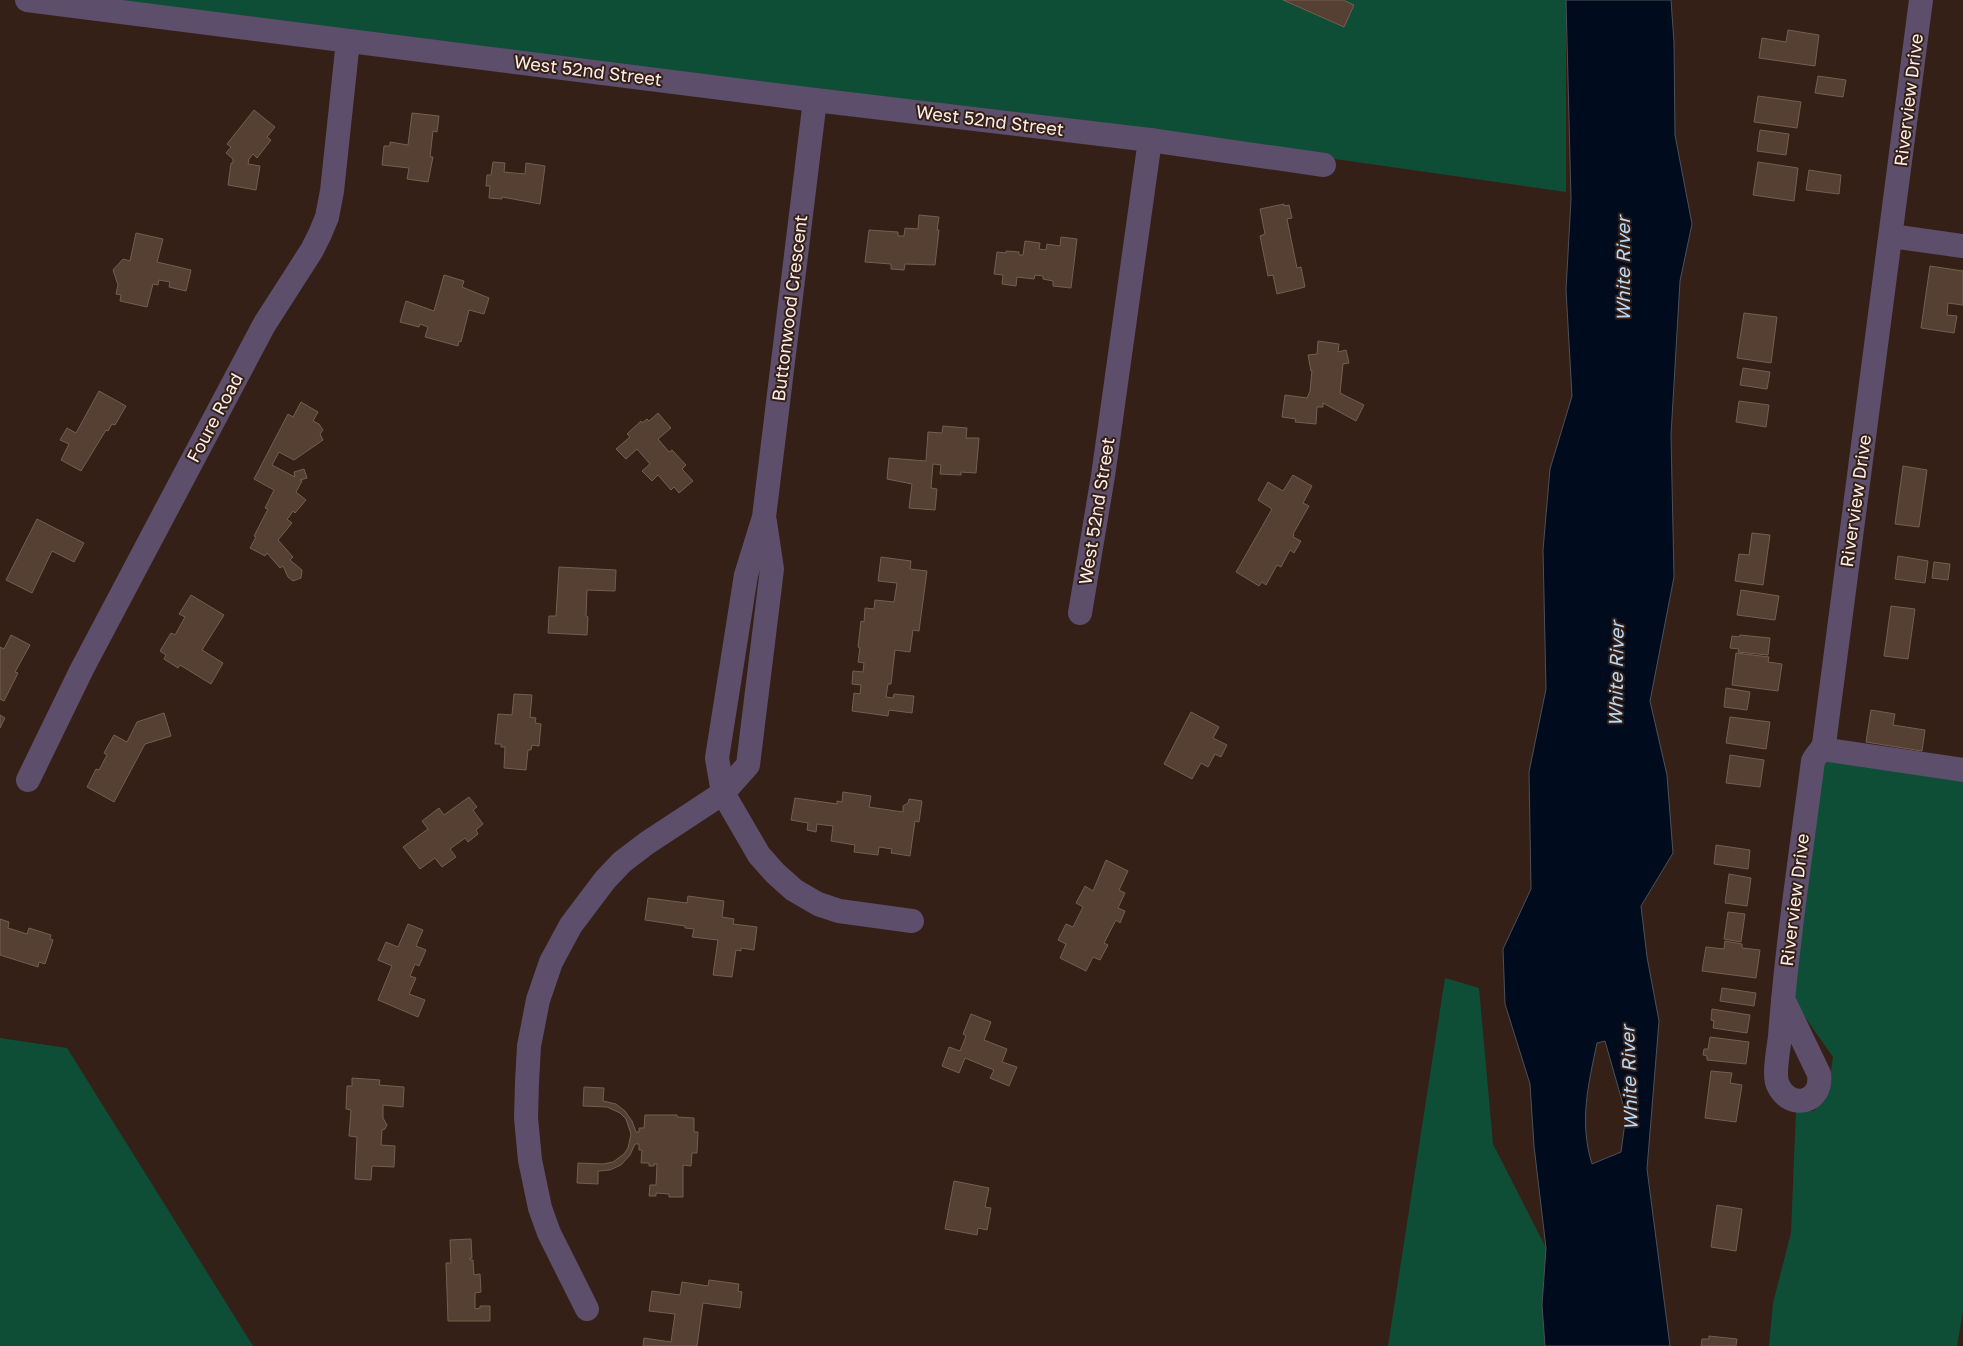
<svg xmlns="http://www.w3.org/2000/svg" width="1963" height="1346" viewBox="0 0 1963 1346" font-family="'Golos Text',sans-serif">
	<rect width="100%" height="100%" fill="#352017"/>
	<!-- green -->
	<g fill="#0e4e37">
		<path d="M 110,0 L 1566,0 L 1566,192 L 1139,131 Z"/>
		<path d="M 1822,754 L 1963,775 L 1963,1311 L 1957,1346 L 1769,1346 L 1773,1303 L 1791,1233 L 1796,1110 L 1814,1111 L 1828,1091 L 1833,1057 L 1788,993 Z"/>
		<path d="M 1445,978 L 1479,988 L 1493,1144 L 1546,1248 L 1542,1305 L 1545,1346 L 1388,1346 Z"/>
		<path d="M 0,1038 L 67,1048 L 253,1346 L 0,1346 Z"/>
	</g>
	<!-- water -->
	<path fill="#000c1d" stroke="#4c5059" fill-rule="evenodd" d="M 1566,0 L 1671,0 L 1674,42 L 1675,135 L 1692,224 L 1680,281 L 1671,435 L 1674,577 L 1650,701 L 1667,775 L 1673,853 L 1641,906 L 1647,957 L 1659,1021 L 1647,1169 L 1670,1346 L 1545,1346 L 1542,1305 L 1546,1248 L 1534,1146 L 1530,1084 L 1505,1004 L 1503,949 L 1531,889 L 1529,772 L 1546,689 L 1543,550 L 1550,469 L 1572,396 L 1566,290 L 1571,199 ZM 1605,1041 L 1626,1115 L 1621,1152 L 1592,1164 C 1579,1122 1588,1086 1597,1043 Z"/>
	<!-- building -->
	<g fill="#554033" stroke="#755e50">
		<path d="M 1283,0 L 1343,0 L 1354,5 L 1344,27 Z"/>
		<path d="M 1788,30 L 1819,35 L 1815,66 L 1759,58 L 1762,38 L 1786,42 Z"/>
		<path d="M 1818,76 L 1846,80 L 1843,97 L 1815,93 Z"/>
		<path d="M 1758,96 L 1801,102 L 1797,128 L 1754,122 Z"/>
		<path d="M 254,110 L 275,127 L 267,137 L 271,140 L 257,158 L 253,154 L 249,159 L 248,164 L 260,166 L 256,190 L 228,185 L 231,163 L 233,163 L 233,159 L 226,153 L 231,147 L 227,144 Z"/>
		<path d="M 412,113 L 439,116 L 437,132 L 433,131 L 430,157 L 433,157 L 428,182 L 407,179 L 409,168 L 382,165 L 384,146 L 390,146 L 390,142 L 408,145 Z"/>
		<path d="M 1760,130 L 1789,134 L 1786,155 L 1757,151 Z"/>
		<path d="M 493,162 L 505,163 L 504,172 L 525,174 L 526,163 L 545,166 L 540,204 L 502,197 L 502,199 L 489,198 L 490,186 L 486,186 L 487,175 L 491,175 Z"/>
		<path d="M 1758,162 L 1798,168 L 1794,201 L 1753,195 Z"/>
		<path d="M 1809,170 L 1841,175 L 1839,194 L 1806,190 Z"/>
		<path d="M 1284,204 L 1284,206 L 1289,205 L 1292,218 L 1287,219 L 1297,268 L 1301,267 L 1305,287 L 1277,294 L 1273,275 L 1268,276 L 1260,236 L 1265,234 L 1260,209 Z"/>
		<path d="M 919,215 L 939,217 L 937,230 L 939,230 L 935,265 L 905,264 L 904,270 L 891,269 L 891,264 L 865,262 L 869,230 L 898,232 L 898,236 L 904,236 L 905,228 L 918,229 Z"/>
		<path d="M 136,233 L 163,239 L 157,262 L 191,270 L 186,291 L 169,287 L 170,282 L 159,280 L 158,285 L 153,284 L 147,307 L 120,301 L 121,295 L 116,294 L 118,285 L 113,270 L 123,259 L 130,261 Z"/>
		<path d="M 1061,237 L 1077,239 L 1071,288 L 1053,286 L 1053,281 L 1043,279 L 1043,276 L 1035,275 L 1034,279 L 1017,277 L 1016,286 L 1002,284 L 1003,275 L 994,274 L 997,252 L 1006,253 L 1006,251 L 1019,252 L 1019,255 L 1023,255 L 1025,241 L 1040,243 L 1039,249 L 1046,250 L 1047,244 L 1060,246 Z"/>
		<path d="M 1930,266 L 1963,271 L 1963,305 L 1948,303 L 1947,315 L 1957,316 L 1954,333 L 1921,328 Z"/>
		<path d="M 444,275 L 464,281 L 462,287 L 489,298 L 484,314 L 469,310 L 461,342 L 459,341 L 458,346 L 425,337 L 428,327 L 420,324 L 419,327 L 400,322 L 406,301 L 434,311 Z"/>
		<path d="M 1744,313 L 1777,317 L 1771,363 L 1737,358 Z"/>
		<path d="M 1318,341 L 1339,344 L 1338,352 L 1346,350 L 1349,363 L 1343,364 L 1340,393 L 1364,405 L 1356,421 L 1323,403 L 1323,407 L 1317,407 L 1316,424 L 1295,422 L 1296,419 L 1282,417 L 1285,395 L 1307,398 L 1310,391 L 1312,370 L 1311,371 L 1308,355 L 1317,354 Z"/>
		<path d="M 1743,368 L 1770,372 L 1767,389 L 1740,385 Z"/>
		<path d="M 99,391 L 126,406 L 115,425 L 112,424 L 108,431 L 106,430 L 81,471 L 61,460 L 69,444 L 60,440 L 67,428 L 76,433 Z"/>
		<path d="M 1739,401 L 1769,405 L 1766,427 L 1736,422 Z"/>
		<path d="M 301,402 L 318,412 L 313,421 L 319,424 L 323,430 L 320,434 L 323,440 L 294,460 L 279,452 L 272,465 L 295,477 L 294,472 L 304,469 L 307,478 L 300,480 L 302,481 L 296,492 L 306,500 L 295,513 L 293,511 L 289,517 L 287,519 L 292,523 L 278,540 L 293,557 L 290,560 L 302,570 L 301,578 L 293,581 L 288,577 L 283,566 L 280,568 L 267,553 L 265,556 L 250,548 L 256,537 L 254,536 L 268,509 L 265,508 L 274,490 L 254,479 L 288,414 L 293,417 Z"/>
		<path d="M 658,413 L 671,428 L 658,439 L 669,452 L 672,450 L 686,465 L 682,469 L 693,481 L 679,493 L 674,487 L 671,490 L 658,475 L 652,481 L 642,471 L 650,464 L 637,449 L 626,459 L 616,449 L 630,437 L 627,434 L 641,421 L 642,423 L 647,419 L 649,421 Z"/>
		<path d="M 943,426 L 967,428 L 966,438 L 979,438 L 976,473 L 961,472 L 961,475 L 940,474 L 941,465 L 933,464 L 931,488 L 937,489 L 935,510 L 909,508 L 912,484 L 887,479 L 889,458 L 926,461 L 928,432 L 942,433 Z"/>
		<path d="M 1903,466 L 1927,470 L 1919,527 L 1895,524 Z"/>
		<path d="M 1293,475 L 1312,486 L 1303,503 L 1309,506 L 1293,534 L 1294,535 L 1293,537 L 1301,541 L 1294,553 L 1290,550 L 1281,567 L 1277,565 L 1266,585 L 1262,582 L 1259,586 L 1236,572 L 1272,509 L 1258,500 L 1268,482 L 1283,491 Z"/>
		<path d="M 37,519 L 84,543 L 74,562 L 52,551 L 32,593 L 6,580 Z"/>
		<path d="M 1752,533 L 1770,535 L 1763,585 L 1735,581 L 1739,554 L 1749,555 Z"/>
		<path d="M 1898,556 L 1928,561 L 1925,583 L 1895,579 Z"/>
		<path d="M 881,557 L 911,561 L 910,569 L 927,571 L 919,631 L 913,630 L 910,652 L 895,650 L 891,684 L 888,684 L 886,697 L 893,698 L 894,694 L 914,696 L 912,713 L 889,710 L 888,716 L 852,711 L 854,693 L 860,694 L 861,685 L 852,684 L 853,671 L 863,672 L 864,663 L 858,662 L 860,648 L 858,647 L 861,621 L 864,622 L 865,608 L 874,609 L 875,600 L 894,602 L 897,583 L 878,581 Z"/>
		<path d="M 1934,562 L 1950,564 L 1948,580 L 1932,578 Z"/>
		<path d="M 559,567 L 616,570 L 615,591 L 587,590 L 586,616 L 588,617 L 587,635 L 548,633 L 549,616 L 556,616 Z"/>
		<path d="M 1741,590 L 1779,596 L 1775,620 L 1737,615 Z"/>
		<path d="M 191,595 L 224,615 L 202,650 L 223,663 L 211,684 L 180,665 L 178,668 L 164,659 L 166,655 L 160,651 L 171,633 L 175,635 L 185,617 L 179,614 Z"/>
		<path d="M 1891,606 L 1915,609 L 1908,659 L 1884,656 Z"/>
		<path d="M 11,635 L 30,645 L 15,672 L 18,673 L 4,701 L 0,699 L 0,647 L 4,649 Z"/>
		<path d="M 1740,635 L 1770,638 L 1768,655 L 1738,652 L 1739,649 L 1730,648 L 1732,636 L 1739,637 Z"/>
		<path d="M 1736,653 L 1769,657 L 1768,662 L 1782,664 L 1778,691 L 1732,685 Z"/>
		<path d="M 1726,688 L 1750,692 L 1747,710 L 1724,707 Z"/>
		<path d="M 514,694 L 532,695 L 530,717 L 536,718 L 535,723 L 541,724 L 539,746 L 532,745 L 531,750 L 528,750 L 526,770 L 504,768 L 505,747 L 501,747 L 501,744 L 495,744 L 498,714 L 512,715 Z"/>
		<path d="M 1871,710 L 1895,714 L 1893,725 L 1925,730 L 1922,751 L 1866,742 Z"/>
		<path d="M 1191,712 L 1219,727 L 1213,738 L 1227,745 L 1221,757 L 1215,754 L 1208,767 L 1201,763 L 1192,779 L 1164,764 Z"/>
		<path d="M 164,713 L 171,736 L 145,744 L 114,802 L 87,787 L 96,769 L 99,770 L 107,755 L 104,753 L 114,735 L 127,742 L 137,722 Z"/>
		<path d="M 0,715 L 5,718 L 0,728 Z"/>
		<path d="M 1730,717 L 1770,722 L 1766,749 L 1726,743 Z"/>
		<path d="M 1730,755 L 1764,760 L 1760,787 L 1726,783 Z"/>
		<path d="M 843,792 L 871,796 L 869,807 L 903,812 L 903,806 L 908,803 L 909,799 L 922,801 L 919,822 L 915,821 L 910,856 L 891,853 L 892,849 L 879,847 L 878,855 L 854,852 L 855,845 L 831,841 L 833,826 L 817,824 L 816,832 L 807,830 L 808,823 L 791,820 L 795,798 L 837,804 L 837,801 L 842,802 Z"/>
		<path d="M 469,797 L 477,807 L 473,810 L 483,824 L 476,830 L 478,834 L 468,842 L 465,838 L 450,849 L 456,857 L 442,867 L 435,858 L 420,869 L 403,847 L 428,829 L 422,821 L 439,808 L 444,815 Z"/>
		<path d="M 1716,845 L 1750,850 L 1748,869 L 1714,864 Z"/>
		<path d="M 1106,860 L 1128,871 L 1119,890 L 1125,893 L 1118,908 L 1125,911 L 1120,923 L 1116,920 L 1104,943 L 1108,945 L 1100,960 L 1093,957 L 1086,971 L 1060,958 L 1066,944 L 1058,940 L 1066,924 L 1073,927 L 1083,907 L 1076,903 L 1085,886 L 1093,891 Z"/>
		<path d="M 1729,874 L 1751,878 L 1747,906 L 1725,903 Z"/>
		<path d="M 688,896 L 724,901 L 722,917 L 734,919 L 733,924 L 757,927 L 754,950 L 741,948 L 741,951 L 736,950 L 732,977 L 713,975 L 718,940 L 692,937 L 694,929 L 685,928 L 685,926 L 645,920 L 648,898 L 687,903 Z"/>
		<path d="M 1728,912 L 1745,914 L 1741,942 L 1724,939 Z"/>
		<path d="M 0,919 L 9,922 L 8,928 L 27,934 L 29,928 L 51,935 L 50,939 L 53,940 L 45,964 L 39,962 L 38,967 L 0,955 Z"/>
		<path d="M 408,924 L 423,930 L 416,946 L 426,950 L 419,966 L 415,964 L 410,976 L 416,978 L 409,994 L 425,1000 L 418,1017 L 378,1000 L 392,966 L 378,960 L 386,942 L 398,947 Z"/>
		<path d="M 1725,941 L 1742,944 L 1742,948 L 1760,950 L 1756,978 L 1702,971 L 1706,947 L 1724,949 Z"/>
		<path d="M 1722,988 L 1756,993 L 1754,1006 L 1720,1001 Z"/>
		<path d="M 1712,1009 L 1750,1015 L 1747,1033 L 1713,1028 L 1714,1021 L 1711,1020 Z"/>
		<path d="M 971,1014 L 991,1022 L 984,1040 L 1007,1049 L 1002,1062 L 1017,1067 L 1009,1086 L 990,1078 L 994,1070 L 965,1058 L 959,1073 L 942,1066 L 949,1047 L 960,1051 L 966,1036 L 963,1034 Z"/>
		<path d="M 1710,1037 L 1749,1042 L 1746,1064 L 1707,1060 L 1707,1056 L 1703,1055 L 1704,1049 L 1708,1049 Z"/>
		<path d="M 1711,1071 L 1732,1073 L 1730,1083 L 1742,1085 L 1736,1122 L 1705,1118 Z"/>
		<path d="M 352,1078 L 380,1080 L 379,1085 L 404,1087 L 403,1107 L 383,1105 L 383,1118 L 387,1125 L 385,1129 L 382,1130 L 381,1145 L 395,1146 L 394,1167 L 372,1166 L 371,1180 L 355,1179 L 357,1137 L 349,1136 L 351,1110 L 346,1109 L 347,1086 L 352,1086 Z"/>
		<path d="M 584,1087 L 604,1088 L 603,1101 L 616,1104 L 625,1111 L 632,1121 L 636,1132 L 639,1132 L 639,1128 L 644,1128 L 645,1115 L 677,1115 L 677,1117 L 694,1118 L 694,1132 L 698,1132 L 697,1153 L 692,1153 L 691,1166 L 683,1165 L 683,1197 L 669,1197 L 669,1194 L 656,1193 L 656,1196 L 649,1196 L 650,1185 L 656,1185 L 657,1164 L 654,1164 L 654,1166 L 649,1166 L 649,1163 L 641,1163 L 642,1150 L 639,1150 L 639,1144 L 635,1144 L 630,1155 L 621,1165 L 610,1170 L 598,1171 L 598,1184 L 577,1183 L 578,1163 L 603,1164 L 613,1162 L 624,1154 L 628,1148 L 631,1134 L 626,1119 L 620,1113 L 607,1107 L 583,1106 Z"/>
		<path d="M 954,1181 L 989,1188 L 985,1207 L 991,1208 L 987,1230 L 978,1228 L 977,1235 L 945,1229 Z"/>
		<path d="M 1717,1205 L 1742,1209 L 1736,1251 L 1711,1247 Z"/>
		<path d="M 471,1239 L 472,1258 L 470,1258 L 470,1260 L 473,1260 L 474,1275 L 480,1274 L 481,1292 L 475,1293 L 475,1309 L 480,1308 L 480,1306 L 490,1306 L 490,1321 L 448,1321 L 446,1263 L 451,1263 L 450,1240 Z"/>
		<path d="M 709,1280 L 739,1284 L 738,1291 L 742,1292 L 740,1308 L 703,1303 L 697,1346 L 643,1346 L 644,1338 L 671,1342 L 675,1314 L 649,1311 L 652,1291 L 680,1295 L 682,1282 L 708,1286 Z"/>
		<path d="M 1709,1336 L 1737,1339 L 1736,1346 L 1701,1346 L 1702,1339 L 1709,1339 Z"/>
	</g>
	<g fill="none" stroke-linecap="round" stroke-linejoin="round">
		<!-- minor -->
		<g stroke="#5d4e6b" stroke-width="24">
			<path d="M 27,0 L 815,100 L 1150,140 L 1324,165"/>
			<path d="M 815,100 L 764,517 L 746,575 L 717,758 L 723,793 L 759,855 L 775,873 L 794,890 L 818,904 L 839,911 L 912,921"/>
			<path d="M 1891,236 L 1963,246"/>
			<path d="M 1080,613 L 1103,476 L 1150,140"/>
			<path d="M 1822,749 L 1963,770"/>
			<path d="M 28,780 L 82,669 L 264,325 L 312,250 L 320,234 L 327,217 L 332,191 L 348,41"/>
			<path d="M 1783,999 L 1819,1074 C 1823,1103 1790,1111 1778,1085 C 1773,1075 1779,1047 1780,1036 C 1787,944 1801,853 1813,761 C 1816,754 1822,751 1824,744 L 1921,0"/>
			<path d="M 587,1309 L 549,1233 L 540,1208 L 530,1160 L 526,1118 L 527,1082 L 529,1046 L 538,1000 L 551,962 L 571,925 L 605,880 L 622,862 L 647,843 L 723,793 L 748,765 L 772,569 L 765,522"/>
		</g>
	</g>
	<g text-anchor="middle" stroke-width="4" stroke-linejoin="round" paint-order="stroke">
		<!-- street labels -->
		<g font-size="18" fill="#fcede6" stroke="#352017">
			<text transform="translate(588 71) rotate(7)" y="6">West 52nd Street</text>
			<text transform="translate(1909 100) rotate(-83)" y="6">Riverview Drive</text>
			<text transform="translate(990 121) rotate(7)" y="6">West 52nd Street</text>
			<text transform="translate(790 308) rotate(-83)" y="6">Buttonwood Crescent</text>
			<text transform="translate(215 418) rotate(-62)" y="6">Foure Road</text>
			<text transform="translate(1856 501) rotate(-82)" y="6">Riverview Drive</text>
			<text transform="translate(1097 511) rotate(-81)" y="6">West 52nd Street</text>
			<text transform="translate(1795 900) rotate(-83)" y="6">Riverview Drive</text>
		</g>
		<!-- water labels -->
		<g font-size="19" font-style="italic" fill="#b7daf9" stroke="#352017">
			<text transform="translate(1623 269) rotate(-90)" y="7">White River</text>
			<text transform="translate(1616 674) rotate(-89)" y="7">White River</text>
			<text transform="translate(1629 1078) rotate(-92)" y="7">White River</text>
		</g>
	</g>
</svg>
